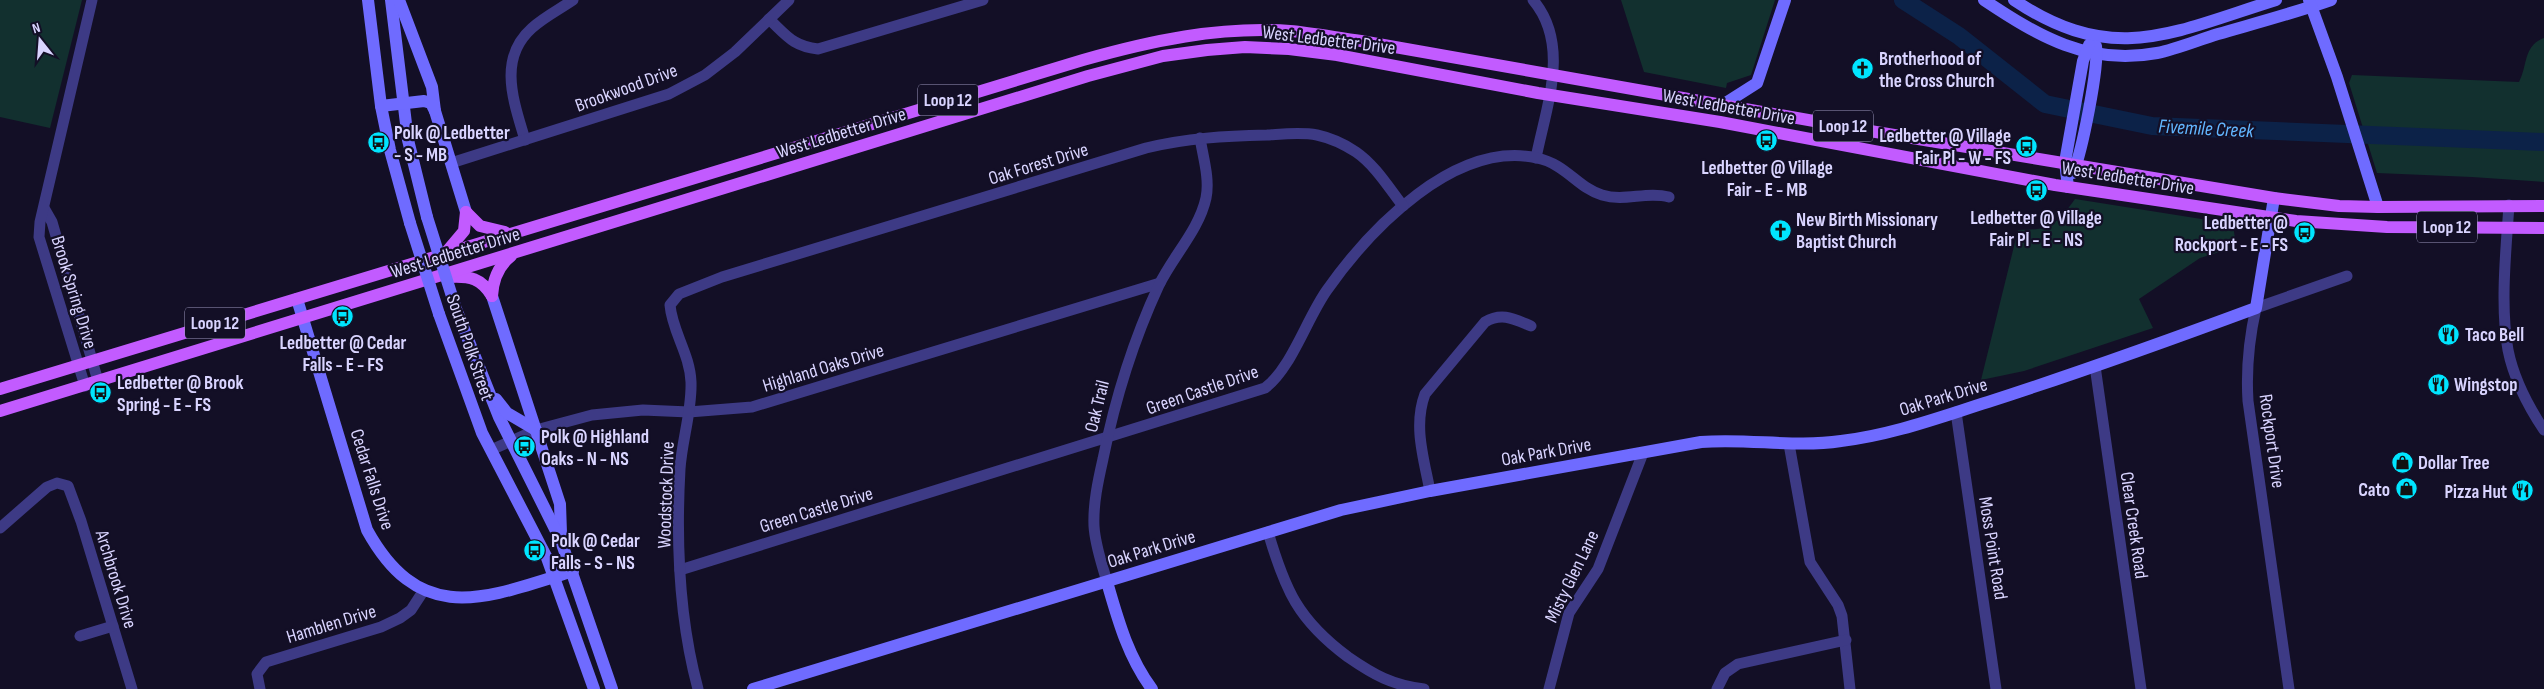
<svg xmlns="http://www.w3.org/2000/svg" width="2544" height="689" viewBox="0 0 2544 689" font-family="'Sofia Sans Condensed',sans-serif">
	<rect width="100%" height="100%" fill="#130f26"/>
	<!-- green -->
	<g fill="#12302f">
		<path d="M 0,0 L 82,0 L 50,128 L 0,117 Z"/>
		<path d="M 1621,0 L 1775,0 L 1751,75 L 1727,83 L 1726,88 L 1644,72 Z"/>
		<path d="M 2544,38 L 2544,182 L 2472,177 L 2377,173 L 2349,83 L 2352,75 L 2519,82 C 2528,65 2523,46 2544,38 Z"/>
		<path d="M 2075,199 L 2233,224 L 2236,247 L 2200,258 L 2139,299 L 2153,328 L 2024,371 L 1981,380 L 2018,230 C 2051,230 2056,225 2075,199 Z"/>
	</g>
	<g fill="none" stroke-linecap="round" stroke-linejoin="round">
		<!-- river -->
		<path stroke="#0c2248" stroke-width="18" d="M 1903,0 L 1959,36 L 2045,104 L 2152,126 L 2544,142"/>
		<!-- street -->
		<g stroke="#3d3a85" stroke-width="11">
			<path d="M 1533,0 C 1571,45 1546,107 1536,158"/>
			<path d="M 769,19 C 787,36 793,46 818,49 L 983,0"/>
			<path d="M 525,140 C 514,102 497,59 532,28 C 544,17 560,9 573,0"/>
			<path d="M 451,163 L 669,94 L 705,75 L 735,52 L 789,0"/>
			<path d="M 2509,205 C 2506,250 2500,306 2508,350 C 2514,380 2528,406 2544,430"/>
			<path d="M 44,208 L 52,222 L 98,381"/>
			<path d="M 2095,366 L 2141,689"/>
			<path d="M 85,386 L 39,237 L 40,222 L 92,0"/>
			<path d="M 1956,412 L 1996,689"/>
			<path d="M 1789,444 L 1810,562 L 1838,605 L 1842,616 L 1850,689"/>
			<path d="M 491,450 L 536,430 L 592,415 L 643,410 L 689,412 L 752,407 L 1160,283"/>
			<path d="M 1430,491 C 1424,459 1413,426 1425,394 L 1485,322 C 1502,312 1514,319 1531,326"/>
			<path d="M 0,528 L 47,487 L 57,483 L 68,486 L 81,521 L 132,689"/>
			<path d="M 1268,532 C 1285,590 1298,620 1348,657 C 1374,675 1392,685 1424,689"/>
			<path d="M 680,570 L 1265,388 C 1291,369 1307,318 1327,290 C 1370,229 1455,140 1537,158 C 1566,164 1578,188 1602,195 C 1625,202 1646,191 1669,197"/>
			<path d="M 1107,582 C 1102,564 1095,545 1094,526 C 1093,504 1098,481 1103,459 C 1115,399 1133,341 1159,285 C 1173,256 1199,230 1206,198 C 1210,179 1203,157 1200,138"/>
			<path d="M 80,636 L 113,626"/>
			<path d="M 260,689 L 257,674 L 266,662 L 381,627 L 400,618 L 411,610 L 424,590"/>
			<path d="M 698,689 C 679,619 676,541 680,469 C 682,440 692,411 691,382 C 690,354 672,331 670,305 L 679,294 L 722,277 L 1146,148 C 1187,138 1226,136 1267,135 C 1284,134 1301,132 1317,135 C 1331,138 1344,144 1356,152 C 1375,165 1389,188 1403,206"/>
			<path d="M 1549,689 L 1569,613 L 1598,569 L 1643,453"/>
			<path d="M 1717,689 L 1725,673 L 1738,664 L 1846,640"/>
			<path d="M 2289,689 L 2248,401 C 2246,369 2249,339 2256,308 L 2347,276"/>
		</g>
		<!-- secondary -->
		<g stroke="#6f6bff" stroke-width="12">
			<path d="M 368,0 L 381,106 L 390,150 L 410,223"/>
			<path d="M 391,0 L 408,140 L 427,217"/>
			<path d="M 399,0 L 432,87 L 435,111 L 466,212"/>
			<path d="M 1984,0 C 2038,36 2088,66 2157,53 C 2177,49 2198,40 2218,34 C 2256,23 2294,13 2331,0"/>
			<path d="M 2014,0 C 2114,67 2173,32 2276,0"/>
			<path d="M 2309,0 L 2337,77 L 2378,207"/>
			<path d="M 1724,104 L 1757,83 L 1785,0"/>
			<path d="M 381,106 L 424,101 L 431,103 L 435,111"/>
			<path d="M 2073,173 C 2082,152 2099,67 2096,46"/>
			<path d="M 2068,187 L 2065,162 L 2083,61 L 2089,45"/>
			<path d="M 492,296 L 560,504 L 561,533"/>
			<path d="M 297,299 L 367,530 C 421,628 486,598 573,571"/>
			<path d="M 456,309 L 499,417 L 561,541 L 612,689"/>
			<path d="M 439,314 L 482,433 L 547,558 L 594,689"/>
			<path d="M 496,399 L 507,413 L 536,430"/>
			<path d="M 1107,582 C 1118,620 1128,657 1152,689"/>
			<path d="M 753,689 L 1341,510 L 1430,491 L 1701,442 C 1748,438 1795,448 1841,441 C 1892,435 1940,417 1988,402 C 2078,373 2167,341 2256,308 L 2274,198"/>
		</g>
		<!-- primary -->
		<g stroke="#c25bff" stroke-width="12">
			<path d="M 466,212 L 480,226 L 505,232"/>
			<path d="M 448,250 L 464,231 L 466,212"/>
			<path d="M 450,277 C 470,276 481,278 492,296"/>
			<path d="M 492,296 C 493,279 498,266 511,256"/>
			<path d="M 0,389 L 1083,60 C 1150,41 1219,26 1290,31 C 1313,33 1338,38 1361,41 L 1876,132 L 2274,198 L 2339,206 L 2378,207 L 2544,206"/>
			<path d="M 0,411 L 1088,76 L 1163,56 L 1207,50 L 1245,47 L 1289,49 L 1337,55 L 1538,93 L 1720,122 L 2055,185 L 2296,221 L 2387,227 L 2544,228"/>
		</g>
		<!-- secondary-bridge -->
		<g stroke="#6f6bff" stroke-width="12">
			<path d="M 427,217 L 456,309"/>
			<path d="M 410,223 L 439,314"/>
		</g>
	</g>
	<!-- icons -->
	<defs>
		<symbol id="church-disc" viewBox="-11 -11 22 22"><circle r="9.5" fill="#00e5ff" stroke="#130f26"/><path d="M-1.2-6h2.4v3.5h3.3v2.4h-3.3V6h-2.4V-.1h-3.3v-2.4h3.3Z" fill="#111"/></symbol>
		<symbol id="bus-disc" viewBox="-11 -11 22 22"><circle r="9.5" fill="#00e5ff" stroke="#130f26"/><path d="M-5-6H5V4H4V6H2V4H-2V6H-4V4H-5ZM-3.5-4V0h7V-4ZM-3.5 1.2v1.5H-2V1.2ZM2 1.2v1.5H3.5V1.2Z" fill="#111"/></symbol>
		<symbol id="restaurant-disc" viewBox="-11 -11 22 22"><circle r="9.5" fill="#00e5ff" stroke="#130f26"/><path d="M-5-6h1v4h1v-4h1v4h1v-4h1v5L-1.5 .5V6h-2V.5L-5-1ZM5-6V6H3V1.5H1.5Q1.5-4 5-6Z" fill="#111"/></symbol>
		<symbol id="shop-disc" viewBox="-11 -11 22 22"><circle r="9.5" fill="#00e5ff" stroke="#130f26"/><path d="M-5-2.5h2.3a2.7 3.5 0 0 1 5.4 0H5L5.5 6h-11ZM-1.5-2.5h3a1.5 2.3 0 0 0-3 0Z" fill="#111"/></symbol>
	</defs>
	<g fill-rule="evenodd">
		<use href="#church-disc" x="1850" y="56" width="25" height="25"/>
		<use href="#bus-disc" x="1754" y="128" width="25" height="25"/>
		<use href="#bus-disc" x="366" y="130" width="25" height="25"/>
		<use href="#bus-disc" x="2014" y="134" width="25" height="25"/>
		<use href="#bus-disc" x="2024" y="178" width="25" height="25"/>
		<use href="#church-disc" x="1768" y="218" width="25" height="25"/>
		<use href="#bus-disc" x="2292" y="220" width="25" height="25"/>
		<use href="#bus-disc" x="330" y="304" width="25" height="25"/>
		<use href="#restaurant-disc" x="2436" y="322" width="25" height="25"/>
		<use href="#restaurant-disc" x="2426" y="372" width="25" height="25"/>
		<use href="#bus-disc" x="88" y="380" width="25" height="25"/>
		<use href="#bus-disc" x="512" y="434" width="25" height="25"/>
		<use href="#shop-disc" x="2390" y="450" width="25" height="25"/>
		<use href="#shop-disc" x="2394" y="476" width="25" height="25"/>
		<use href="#restaurant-disc" x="2510" y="478" width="25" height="25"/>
		<use href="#bus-disc" x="522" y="538" width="25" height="25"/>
	</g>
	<g text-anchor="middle" stroke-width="4.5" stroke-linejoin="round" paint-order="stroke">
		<!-- shield labels -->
		<g fill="#130f26" stroke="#9e99be" stroke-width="1">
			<rect x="918" y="84.5" width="60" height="31" rx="4"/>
			<rect x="1813" y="110.5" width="60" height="31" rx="4"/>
			<rect x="2417" y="211.5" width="60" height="31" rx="4"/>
			<rect x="185" y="307.5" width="60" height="31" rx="4"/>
		</g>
		<g font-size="18" font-weight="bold" fill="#d9d4ff">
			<text x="948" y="106">Loop 12</text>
			<text x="1843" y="132">Loop 12</text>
			<text x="2447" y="233">Loop 12</text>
			<text x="215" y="329">Loop 12</text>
		</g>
		<!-- street labels -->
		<g font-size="19" fill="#d9d4ff" stroke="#130f26">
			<text transform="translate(1329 39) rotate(7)" y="7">West Ledbetter Drive</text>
			<text transform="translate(626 87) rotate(-20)" y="7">Brookwood Drive</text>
			<text transform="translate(1729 106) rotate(10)" y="7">West Ledbetter Drive</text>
			<text transform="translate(841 132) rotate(-17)" y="7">West Ledbetter Drive</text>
			<text transform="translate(1038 163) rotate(-17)" y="7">Oak Forest Drive</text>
			<text transform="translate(2128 177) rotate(9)" y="7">West Ledbetter Drive</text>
			<text transform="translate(455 252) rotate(-17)" y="7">West Ledbetter Drive</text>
			<text transform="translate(75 292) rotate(73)" y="7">Brook Spring Drive</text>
			<text transform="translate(471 347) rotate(71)" y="7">South Polk Street</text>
			<text transform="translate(823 367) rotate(-17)" y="7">Highland Oaks Drive</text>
			<text transform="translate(1202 389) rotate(-19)" y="7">Green Castle Drive</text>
			<text transform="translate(1943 396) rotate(-17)" y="7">Oak Park Drive</text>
			<text transform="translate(1096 406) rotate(-76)" y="7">Oak Trail</text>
			<text transform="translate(2273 441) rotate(82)" y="7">Rockport Drive</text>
			<text transform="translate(1546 451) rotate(-10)" y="7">Oak Park Drive</text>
			<text transform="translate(373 479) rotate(72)" y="7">Cedar Falls Drive</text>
			<text transform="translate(665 495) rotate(-88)" y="7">Woodstock Drive</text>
			<text transform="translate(816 509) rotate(-17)" y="7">Green Castle Drive</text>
			<text transform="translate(2135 525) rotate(82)" y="7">Clear Creek Road</text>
			<text transform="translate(1151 548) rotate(-17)" y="7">Oak Park Drive</text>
			<text transform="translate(1994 548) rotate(81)" y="7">Moss Point Road</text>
			<text transform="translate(1571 576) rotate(-64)" y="7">Misty Glen Lane</text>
			<text transform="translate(117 579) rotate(73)" y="7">Archbrook Drive</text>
			<text transform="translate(331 623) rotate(-17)" y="7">Hamblen Drive</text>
		</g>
		<!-- poi labels -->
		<g font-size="19" font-weight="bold" fill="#d9d4ff" stroke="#130f26" text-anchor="start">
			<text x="1879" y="65">Brotherhood of<tspan x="1879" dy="22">the Cross Church</tspan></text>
			<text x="394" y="139">Polk @ Ledbetter<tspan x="394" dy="22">- S - MB</tspan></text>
			<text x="2011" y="142" text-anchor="end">Ledbetter @ Village<tspan x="2011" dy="22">Fair Pl - W - FS</tspan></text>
			<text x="1767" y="174" text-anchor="middle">Ledbetter @ Village<tspan x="1767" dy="22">Fair - E - MB</tspan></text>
			<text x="2036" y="224" text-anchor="middle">Ledbetter @ Village<tspan x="2036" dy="22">Fair Pl - E - NS</tspan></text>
			<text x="1796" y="226">New Birth Missionary<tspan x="1796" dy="22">Baptist Church</tspan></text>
			<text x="2288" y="229" text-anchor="end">Ledbetter @<tspan x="2288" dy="22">Rockport - E - FS</tspan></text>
			<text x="2465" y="341">Taco Bell</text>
			<text x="343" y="349" text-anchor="middle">Ledbetter @ Cedar<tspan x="343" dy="22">Falls - E - FS</tspan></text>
			<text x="117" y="389">Ledbetter @ Brook<tspan x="117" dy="22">Spring - E - FS</tspan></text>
			<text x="2454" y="391">Wingstop</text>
			<text x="541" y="443">Polk @ Highland<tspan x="541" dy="22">Oaks - N - NS</tspan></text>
			<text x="2418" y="469">Dollar Tree</text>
			<text x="2390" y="496" text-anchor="end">Cato</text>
			<text x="2507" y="498" text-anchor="end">Pizza Hut</text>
			<text x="551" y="547">Polk @ Cedar<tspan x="551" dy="22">Falls - S - NS</tspan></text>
		</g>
		<!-- water labels -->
		<g font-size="20" font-style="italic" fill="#62b6ff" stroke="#130f26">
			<text transform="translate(2206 128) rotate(3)" y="7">Fivemile Creek</text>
		</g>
	</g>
	<!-- north arrow -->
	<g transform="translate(40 40) rotate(343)" stroke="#130f26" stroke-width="4" paint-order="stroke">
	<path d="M0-4L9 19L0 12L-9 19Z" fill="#d9d4ff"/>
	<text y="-8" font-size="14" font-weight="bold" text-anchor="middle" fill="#d9d4ff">N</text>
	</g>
</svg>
